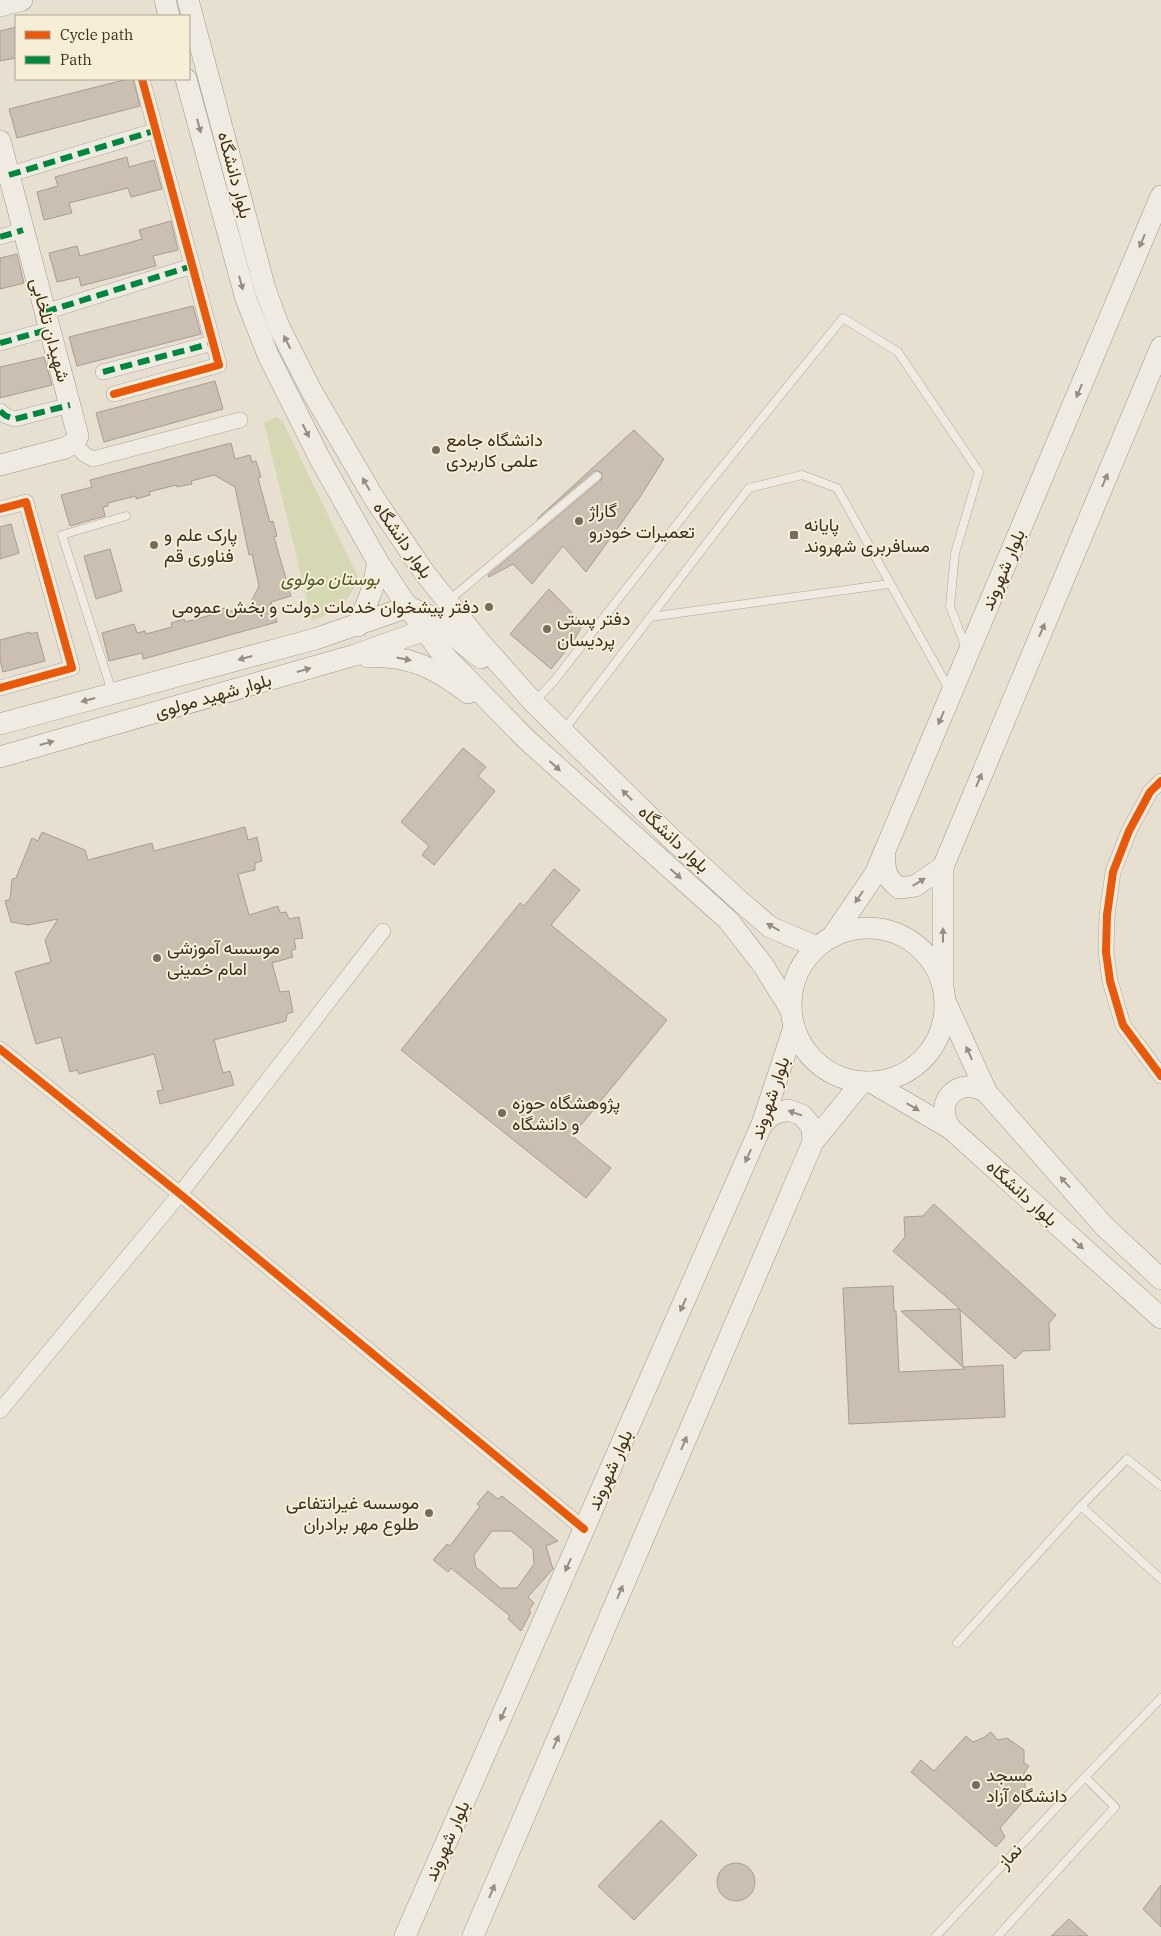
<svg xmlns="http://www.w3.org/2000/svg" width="1161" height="1936" viewBox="0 0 1161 1936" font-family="'IBM Plex Serif',Vazirmatn,serif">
	<rect width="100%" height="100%" fill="#e7e0d1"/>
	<!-- green -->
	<path fill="#d6d7b3" d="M 276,417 L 282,420 L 358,577 C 352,601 334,612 312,621 L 264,423 Z"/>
	<!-- building -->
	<g fill="#cbbfb2" stroke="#a89c90" fill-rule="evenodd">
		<path d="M 16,27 L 16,58 L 0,61 L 0,31 Z"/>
		<path d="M 128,79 L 133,79 L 140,106 L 17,138 L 9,109 Z"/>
		<path d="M 127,157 L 129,167 L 154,160 L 162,189 L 131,197 L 128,188 L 69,203 L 72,213 L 44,220 L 37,192 L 58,186 L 55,177 Z"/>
		<path d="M 171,221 L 178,250 L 153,256 L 156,266 L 81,286 L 79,277 L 57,282 L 49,253 L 77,246 L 80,256 L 121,245 L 142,239 L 139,230 Z"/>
		<path d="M 17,254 L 24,283 L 0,289 L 0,258 Z"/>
		<path d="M 193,306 L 201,334 L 77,366 L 69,337 Z"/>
		<path d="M 44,357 L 52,385 L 0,398 L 0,367 Z"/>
		<path d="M 215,381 L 223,409 L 104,442 L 96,413 Z"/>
		<path d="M 634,430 L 664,459 L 640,497 L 586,572 L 563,546 L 532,584 L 513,564 L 489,577 L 488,575 L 601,480 L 602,477 L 602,473 L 598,471 L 594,471 L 537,519 Z"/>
		<path d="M 231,443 L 235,459 L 250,455 L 252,462 L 256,461 L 261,477 L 258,478 L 270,522 L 273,521 L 277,536 L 274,537 L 291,596 L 271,602 L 277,622 L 143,659 L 142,653 L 109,661 L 102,633 L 134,624 L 137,633 L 145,631 L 146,634 L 172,627 L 171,623 L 184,619 L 185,622 L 211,615 L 211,612 L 225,608 L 226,612 L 249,606 L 259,586 L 252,554 L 249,555 L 235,487 L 214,475 L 191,481 L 192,484 L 177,487 L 176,485 L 149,492 L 150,495 L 136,499 L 136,496 L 108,503 L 108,506 L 103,507 L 105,516 L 70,526 L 61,495 L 92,487 L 90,480 Z"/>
		<path d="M 11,524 L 19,553 L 0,559 L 0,527 Z"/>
		<path d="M 110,549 L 122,591 L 96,599 L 84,556 Z"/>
		<path d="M 549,589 L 583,624 L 573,642 L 551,669 L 510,634 Z"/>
		<path d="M 30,632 L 31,634 L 37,632 L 45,661 L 3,672 L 0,660 L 0,640 Z"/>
		<path d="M 463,748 L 486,767 L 478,776 L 495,791 L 434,865 L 422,855 L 429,846 L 401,822 Z"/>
		<path d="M 245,827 L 248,840 L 257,837 L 262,861 L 255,863 L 255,870 L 238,874 L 249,915 L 278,906 L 280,913 L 286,912 L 289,919 L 299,917 L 303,938 L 294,939 L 296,949 L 291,951 L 293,957 L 272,963 L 280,992 L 289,991 L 293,1012 L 287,1014 L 286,1021 L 214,1040 L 223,1073 L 230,1071 L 234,1085 L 160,1104 L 157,1091 L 163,1090 L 154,1054 L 79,1074 L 77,1070 L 70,1072 L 61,1037 L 36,1044 L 15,972 L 51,962 L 45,940 L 58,919 L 28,925 L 11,922 L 5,901 L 10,899 L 12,879 L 16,878 L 32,838 L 38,841 L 42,832 L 85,850 L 88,860 L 152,843 L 154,851 Z"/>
		<path d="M 554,869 L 580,890 L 551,925 L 667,1020 L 572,1136 L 611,1168 L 586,1198 L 401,1050 L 520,903 L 524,906 Z"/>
		<path d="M 934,1204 L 1056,1315 L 1049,1323 L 1050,1350 L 1023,1351 L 1015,1359 L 960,1310 L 963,1367 L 1003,1365 L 1005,1417 L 849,1424 L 843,1288 L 893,1286 L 894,1311 L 896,1311 L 899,1372 L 965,1369 L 901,1311 L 960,1309 L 893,1251 L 905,1237 L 904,1217 L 923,1216 Z"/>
		<path d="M 488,1491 L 498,1499 L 502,1496 L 558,1541 L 546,1546 L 553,1569 L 528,1597 L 534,1603 L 529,1610 L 531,1612 L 521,1631 L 508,1619 L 510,1616 L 451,1568 L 448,1572 L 433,1560 L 447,1544 L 450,1546 L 480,1506 L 477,1504 ZM 492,1531 L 511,1531 L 533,1549 L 534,1564 L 517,1588 L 500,1588 L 476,1567 L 474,1555 Z"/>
		<path d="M 991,1732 L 998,1740 L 1007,1738 L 1024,1750 L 1024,1763 L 1029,1766 L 1024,1773 L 1026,1798 L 1000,1828 L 1005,1837 L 996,1847 L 911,1772 L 921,1760 L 934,1771 L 966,1736 L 973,1742 L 983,1738 Z"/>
		<path d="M 661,1820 L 697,1855 L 634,1920 L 598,1886 Z"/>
		<circle cx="736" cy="1882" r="19"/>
		<path d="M 1161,1885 L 1161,1927 L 1143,1909 Z"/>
		<path d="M 1069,1919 L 1088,1936 L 1051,1936 Z"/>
	</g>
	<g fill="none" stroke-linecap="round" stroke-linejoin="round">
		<defs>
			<g id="lane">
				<path d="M 448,601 L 597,476"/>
				<path d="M 650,617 L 889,584"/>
				<path d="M 112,692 L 62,535 L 126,516"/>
				<path d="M 535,701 L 554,681 L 706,487 L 843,318 L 898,352 L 979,472 L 955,553 L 950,606 L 966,648"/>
				<path d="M 564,730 L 749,488 L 802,475 L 837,488 L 949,689"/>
				<path d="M 1081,1506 L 1161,1579"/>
				<path d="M 957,1643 L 1081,1506 L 1127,1459 L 1161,1486"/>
				<path d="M 936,1936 L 1085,1777 L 1161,1698"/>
				<path d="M 998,1936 L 1115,1807 L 1085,1777"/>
			</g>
			<g id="street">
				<path d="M 0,177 L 154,131"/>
				<path d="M 0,237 L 23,230"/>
				<path d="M 45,312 L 192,266"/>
				<path d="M 0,343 L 50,329"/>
				<path d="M 103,372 L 213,343"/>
				<path d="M 114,394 L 219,365 L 142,79"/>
				<path d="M 0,411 L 6,416 L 15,419 L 70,405"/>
				<path d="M 74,443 L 84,454 L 93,459 L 240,420"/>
				<path d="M 0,509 L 26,502 L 72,668 L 0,688"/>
				<path d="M 1161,781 L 1150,792 L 1129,831 L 1113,872 L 1107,915 L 1106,952 L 1110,981 L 1123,1025 L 1161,1076"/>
				<path d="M 0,1049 L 180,1194 L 584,1529"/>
				<path d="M 0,1411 L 180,1194 L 383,931"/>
			</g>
			<g id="secondary">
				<path d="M 165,0 L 169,16"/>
				<path d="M 188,0 L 265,289 L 280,329 L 311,390 L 374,498 L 424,572 L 479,641 L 534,703 L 671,838 L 741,902 L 770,927 L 817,947"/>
				<path d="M 0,6 L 22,0"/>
				<path d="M 186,79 L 246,299 L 268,355 L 320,459 L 378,562 L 401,597 L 440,651 L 526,739 L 728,920 L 763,965 L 791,1010"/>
				<path d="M 0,141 L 78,436 L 74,443 L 65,448 L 0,465"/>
				<path d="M 358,626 L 372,590 L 378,562"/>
				<path d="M 368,657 C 409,654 436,669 468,693"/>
				<path d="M 0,724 L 315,639 L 408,607 L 428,615 L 481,658"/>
				<path d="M 0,757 L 355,655 L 425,630"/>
				<path d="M 884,852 C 886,871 883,875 899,888 L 915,886 L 943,867"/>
				<circle cx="868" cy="1005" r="77"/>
				<path d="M 832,937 L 875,874 L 1161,196"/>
				<path d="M 943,984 L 943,867 L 1161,347"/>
				<path d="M 946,1003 L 987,1093 L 1104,1226 L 1161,1279"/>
				<path d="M 871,1082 L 951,1129 L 1161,1318"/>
				<path d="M 762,1124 L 773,1114 L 788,1110 L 802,1115 L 812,1127 L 813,1142"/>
				<path d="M 951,1129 C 931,1102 960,1074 987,1093"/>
				<path d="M 405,1936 L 762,1124 L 794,1027"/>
				<path d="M 473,1936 L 813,1142 L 862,1082"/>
			</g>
		</defs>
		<!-- lane casing -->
		<use href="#lane" stroke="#ada599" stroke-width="9"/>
		<!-- street casing -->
		<use href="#street" stroke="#ada599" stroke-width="16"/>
		<!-- secondary casing -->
		<use href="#secondary" stroke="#9c958a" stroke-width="22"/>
		<!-- lane -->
		<use href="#lane" stroke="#efebe3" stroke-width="8"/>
		<!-- street -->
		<use href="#street" stroke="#efebe3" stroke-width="15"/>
		<!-- secondary -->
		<use href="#secondary" stroke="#efebe3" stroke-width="21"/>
		<!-- quiet -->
		<g stroke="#00873e" stroke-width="6" stroke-dasharray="12 6" stroke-linecap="butt">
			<path d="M 9,175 L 154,131"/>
			<path d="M 0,237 L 23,230"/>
			<path d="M 45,312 L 192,266"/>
			<path d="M 0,343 L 50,329"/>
			<path d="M 103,372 L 213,343"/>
			<path d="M 0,411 L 6,416 L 15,419 L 70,405"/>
		</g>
		<defs>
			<g id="cycleway">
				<path d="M 114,394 L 219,365 L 142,79"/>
				<path d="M 0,509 L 26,502 L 72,668 L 0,688"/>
				<path d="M 1161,781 L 1150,792 L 1129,831 L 1113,872 L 1107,915 L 1106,952 L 1110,981 L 1123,1025 L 1161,1076"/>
				<path d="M 0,1049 L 180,1194 L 584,1529"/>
			</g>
		</defs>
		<!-- cycleway casing -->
		<use href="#cycleway" stroke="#f7eed8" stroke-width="11"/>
		<!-- cycleway -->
		<use href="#cycleway" stroke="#e8590c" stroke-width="8"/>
	</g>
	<!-- one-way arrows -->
	<defs><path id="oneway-solid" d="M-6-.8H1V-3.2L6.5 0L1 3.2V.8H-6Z" transform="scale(1.25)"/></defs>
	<g fill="#968c82">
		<use href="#oneway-solid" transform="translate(199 126) rotate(75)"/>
		<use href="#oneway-solid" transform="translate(1142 241) rotate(113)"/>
		<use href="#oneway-solid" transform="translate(241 283) rotate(75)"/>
		<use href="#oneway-solid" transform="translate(287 342) rotate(-117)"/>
		<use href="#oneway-solid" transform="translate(1079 391) rotate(113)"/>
		<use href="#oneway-solid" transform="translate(306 431) rotate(63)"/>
		<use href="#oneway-solid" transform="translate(1105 480) rotate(-67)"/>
		<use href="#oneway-solid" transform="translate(366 484) rotate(-120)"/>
		<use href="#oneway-solid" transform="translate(1042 630) rotate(-67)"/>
		<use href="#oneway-solid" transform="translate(245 658) rotate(165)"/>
		<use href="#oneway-solid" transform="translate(404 659) rotate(11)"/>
		<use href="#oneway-solid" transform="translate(304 670) rotate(-16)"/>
		<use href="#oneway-solid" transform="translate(88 700) rotate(165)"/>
		<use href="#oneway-solid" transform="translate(941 718) rotate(113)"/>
		<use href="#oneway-solid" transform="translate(47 743) rotate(-16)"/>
		<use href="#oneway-solid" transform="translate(555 766) rotate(42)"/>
		<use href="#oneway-solid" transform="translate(979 780) rotate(-67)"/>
		<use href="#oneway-solid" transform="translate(627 795) rotate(-135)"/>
		<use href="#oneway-solid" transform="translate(676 874) rotate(42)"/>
		<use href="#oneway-solid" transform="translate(919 882) rotate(-31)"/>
		<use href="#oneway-solid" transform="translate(859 897) rotate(124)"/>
		<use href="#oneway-solid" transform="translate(773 927) rotate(-151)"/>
		<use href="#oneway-solid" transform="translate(943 935) rotate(-90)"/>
		<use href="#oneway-solid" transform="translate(969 1053) rotate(-114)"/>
		<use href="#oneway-solid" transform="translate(913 1107) rotate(31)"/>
		<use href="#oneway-solid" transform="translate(795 1113) rotate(-161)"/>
		<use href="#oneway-solid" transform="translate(748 1156) rotate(114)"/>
		<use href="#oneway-solid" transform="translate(1065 1182) rotate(-132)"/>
		<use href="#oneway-solid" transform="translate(1078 1244) rotate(42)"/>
		<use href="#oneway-solid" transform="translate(683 1305) rotate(114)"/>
		<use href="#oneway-solid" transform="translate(684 1443) rotate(-67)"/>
		<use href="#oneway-solid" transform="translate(568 1565) rotate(114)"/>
		<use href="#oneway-solid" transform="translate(620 1592) rotate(-67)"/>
		<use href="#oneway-solid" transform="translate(503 1714) rotate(114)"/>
		<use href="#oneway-solid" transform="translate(556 1742) rotate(-67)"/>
		<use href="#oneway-solid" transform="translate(492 1891) rotate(-67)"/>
	</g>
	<!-- markers -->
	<g fill="#786c5e" stroke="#f7eed8" stroke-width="2">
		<circle cx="436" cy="450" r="5"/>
		<circle cx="579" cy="521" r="5"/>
		<rect x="789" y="530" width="10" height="10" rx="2.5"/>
		<circle cx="154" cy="545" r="5"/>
		<circle cx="489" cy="607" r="5"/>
		<circle cx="547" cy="629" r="5"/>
		<circle cx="157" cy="958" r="5"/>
		<circle cx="502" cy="1113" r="5"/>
		<circle cx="429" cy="1513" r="5"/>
		<circle cx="976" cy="1785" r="5"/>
	</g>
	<g text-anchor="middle" stroke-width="4" stroke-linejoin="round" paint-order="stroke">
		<!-- street labels -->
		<g font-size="18" fill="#3d2e20" stroke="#f7eed8">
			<text transform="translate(235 175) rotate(75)" y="6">بلوار دانشگاه</text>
			<text transform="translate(50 330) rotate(75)" y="6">شهیدان تلخابی</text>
			<text transform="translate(403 540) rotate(55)" y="6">بلوار دانشگاه</text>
			<text transform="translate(1003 570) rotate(-67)" y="6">بلوار شهروند</text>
			<text transform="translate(213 696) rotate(-16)" y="6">بلوار شهید مولوی</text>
			<text transform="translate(674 839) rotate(43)" y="6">بلوار دانشگاه</text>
			<text transform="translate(770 1098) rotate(-71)" y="6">بلوار شهروند</text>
			<text transform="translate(1022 1193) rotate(42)" y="6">بلوار دانشگاه</text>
			<text transform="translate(610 1470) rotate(-66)" y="6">بلوار شهروند</text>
			<text transform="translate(447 1841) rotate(-66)" y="6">بلوار شهروند</text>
			<text transform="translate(1010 1856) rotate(-47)" y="6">نماز</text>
		</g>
		<!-- poi labels -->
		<g font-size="18" fill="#3d2e20" stroke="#f7eed8" text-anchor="start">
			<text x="446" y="446">دانشگاه جامع<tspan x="446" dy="21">علمی کاربردی</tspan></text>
			<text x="589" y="517">گاراژ<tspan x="589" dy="21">تعمیرات خودرو</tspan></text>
			<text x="804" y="531">پایانه<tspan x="804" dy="21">مسافربری شهروند</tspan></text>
			<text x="164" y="541">پارک علم و<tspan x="164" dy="21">فناوری قم</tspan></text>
			<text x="479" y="613" text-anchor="end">دفتر پیشخوان خدمات دولت و بخش عمومی</text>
			<text x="557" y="625">دفتر پستی<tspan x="557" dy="21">پردیسان</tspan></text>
			<text x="167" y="954">موسسه آموزشی<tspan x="167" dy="21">امام خمینی</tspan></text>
			<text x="512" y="1109">پژوهشگاه حوزه<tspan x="512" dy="21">و دانشگاه</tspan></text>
			<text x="419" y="1509" text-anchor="end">موسسه غیرانتفاعی<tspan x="419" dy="21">طلوع مهر برادران</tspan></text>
			<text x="986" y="1781">مسجد<tspan x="986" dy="21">دانشگاه آزاد</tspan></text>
		</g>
		<!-- park labels -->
		<g font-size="18" font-style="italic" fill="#4d5a26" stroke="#f7eed8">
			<text x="330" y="585">بوستان مولوی</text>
		</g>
	</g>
	<!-- legend -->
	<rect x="15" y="15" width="175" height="65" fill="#f7eed8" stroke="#ada18e"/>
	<rect x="25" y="31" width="25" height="8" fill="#e8590c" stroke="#ada18e"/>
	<text x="60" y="40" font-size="15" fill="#3d2e20">Cycle path</text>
	<rect x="25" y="56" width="25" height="8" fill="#00873e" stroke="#ada18e"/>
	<text x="60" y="65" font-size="15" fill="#3d2e20">Path</text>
</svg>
